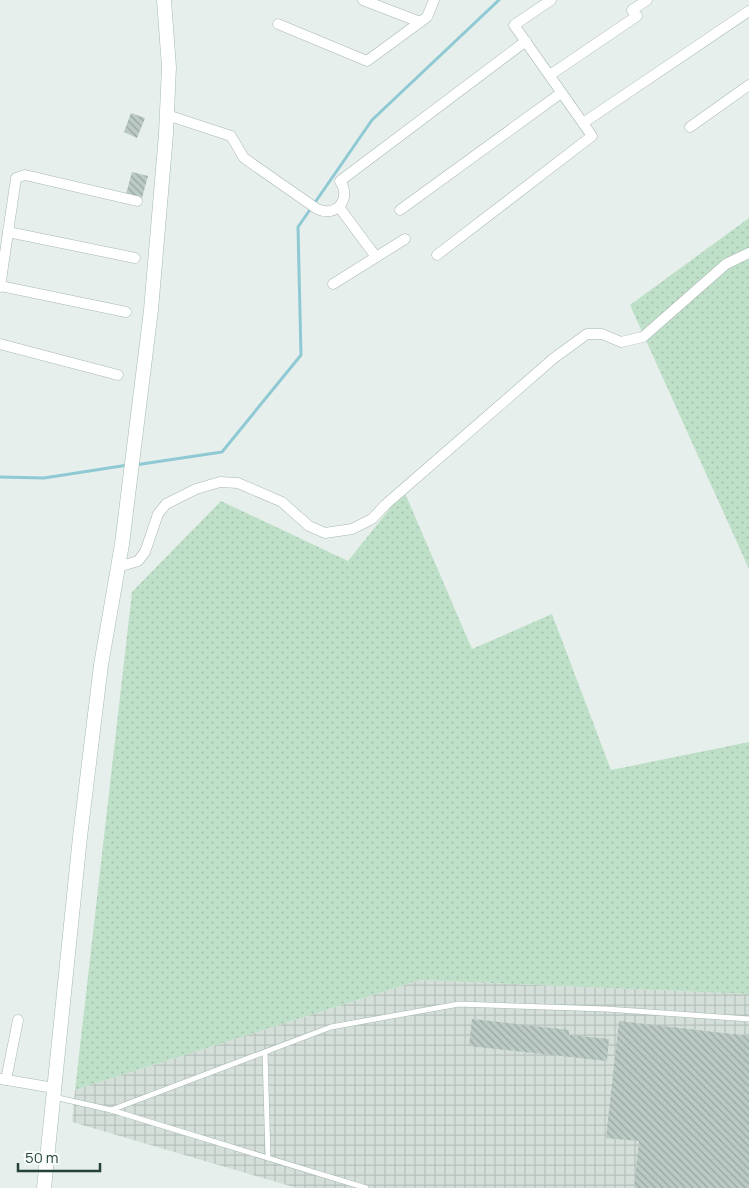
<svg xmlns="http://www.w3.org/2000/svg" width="749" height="1188" viewBox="0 0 749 1188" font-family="Manrope,sans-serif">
	<defs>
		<pattern id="industrial-grid" width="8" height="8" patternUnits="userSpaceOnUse" patternTransform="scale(1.25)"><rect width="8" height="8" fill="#d4dfda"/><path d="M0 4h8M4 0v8" fill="none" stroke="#b6c1bc"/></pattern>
		<pattern id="grass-dots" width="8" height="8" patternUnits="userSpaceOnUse" patternTransform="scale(1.25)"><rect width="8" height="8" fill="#bfe0c8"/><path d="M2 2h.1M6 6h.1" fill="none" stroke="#a4c1ad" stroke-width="1.8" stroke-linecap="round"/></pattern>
		<pattern id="building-back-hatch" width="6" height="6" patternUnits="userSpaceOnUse" patternTransform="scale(1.25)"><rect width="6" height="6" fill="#bbcac4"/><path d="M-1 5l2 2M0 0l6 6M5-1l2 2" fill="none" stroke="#98a6a0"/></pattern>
	</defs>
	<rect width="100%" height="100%" fill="#e6efeb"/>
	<!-- industrial -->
	<path fill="url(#industrial-grid)" d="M 420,980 L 749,994 L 749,1188 L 297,1188 L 72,1122 L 75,1090 Z"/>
	<!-- grass -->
	<g fill="url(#grass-dots)">
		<path d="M 749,218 L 749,569 L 630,305 Z"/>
		<path d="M 404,491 L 472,649 L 552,614 L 611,770 L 749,742 L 749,994 L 420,980 L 75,1090 L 132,592 L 221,501 L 348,561 Z"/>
	</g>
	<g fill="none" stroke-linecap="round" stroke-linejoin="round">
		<!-- stream -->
		<g stroke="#8ec9d4" stroke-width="3">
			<path d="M 135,465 L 222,452 L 301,355 L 298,227 L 372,120 L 499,0"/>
			<path d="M 0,477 L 44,478 L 128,465"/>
		</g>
	</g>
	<!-- building -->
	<g fill="url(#building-back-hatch)">
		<path d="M 131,113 L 145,118 L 137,138 L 124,132 Z"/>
		<path d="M 132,172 L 148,176 L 142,198 L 126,194 Z"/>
		<path d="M 472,1019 L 569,1030 L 569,1035 L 609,1039 L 607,1061 L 469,1046 Z"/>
		<path d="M 619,1021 L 749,1036 L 749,1188 L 634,1188 L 639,1141 L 606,1138 Z"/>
	</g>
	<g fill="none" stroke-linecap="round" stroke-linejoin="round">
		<defs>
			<g id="lane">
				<path d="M 265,1052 L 268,1158"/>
				<path d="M 54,1097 L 111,1110 L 366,1188"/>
				<path d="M 111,1110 L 331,1027 L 459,1004 L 606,1009 L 749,1019"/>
			</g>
			<g id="street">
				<path d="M 363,0 L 420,22"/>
				<path d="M 278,24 L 367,61 L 427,17 L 434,0"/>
				<path d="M 550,75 L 637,16 L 632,10 L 647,0"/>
				<path d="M 167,115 L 231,136 L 244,158 L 317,209 C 337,218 352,198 340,181 L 526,41"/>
				<path d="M 583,123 L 749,11"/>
				<path d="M 690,127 L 749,85"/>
				<path d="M 339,207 L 376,257"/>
				<path d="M 400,210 L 561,93"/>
				<path d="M 8,232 L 135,258"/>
				<path d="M 437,255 L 592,136 L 514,25 L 551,0"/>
				<path d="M 333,284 L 405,239"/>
				<path d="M 0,286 L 126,312"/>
				<path d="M 0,287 L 16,178 L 25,175 L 137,201"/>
				<path d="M 0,344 L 118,375"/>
				<path d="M 118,567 L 138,561 L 145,552 L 158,514 L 166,504 L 196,489 L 220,482 L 238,483 L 282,502 L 309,526 L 325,533 L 352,529 L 372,519 L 385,505 L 554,358 L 587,334 L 602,334 L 621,342 L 643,337 L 726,264 L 749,253"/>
				<path d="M 1,1079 L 54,1088"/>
				<path d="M 6,1080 L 18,1020"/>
			</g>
			<path id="secondary" d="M 44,1188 L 80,837 L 101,665 L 122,544 L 151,310 L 166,134 L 169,67 L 164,0"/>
		</defs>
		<!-- lane casing -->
		<use href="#lane" stroke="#a8b8b2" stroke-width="6"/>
		<!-- street casing -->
		<use href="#street" stroke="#a8b8b2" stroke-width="11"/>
		<!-- secondary casing -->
		<use href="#secondary" stroke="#a4bbb3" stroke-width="15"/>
		<!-- lane -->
		<use href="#lane" stroke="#fff" stroke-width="5"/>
		<!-- street -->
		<use href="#street" stroke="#fff" stroke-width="10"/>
		<!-- secondary -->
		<use href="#secondary" stroke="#fff" stroke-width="14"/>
	</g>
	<!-- scale -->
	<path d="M18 1163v8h82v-8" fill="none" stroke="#24423a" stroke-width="2.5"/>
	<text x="25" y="1163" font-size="15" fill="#24423a" stroke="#f7fbf9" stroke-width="4" paint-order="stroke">50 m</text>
</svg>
